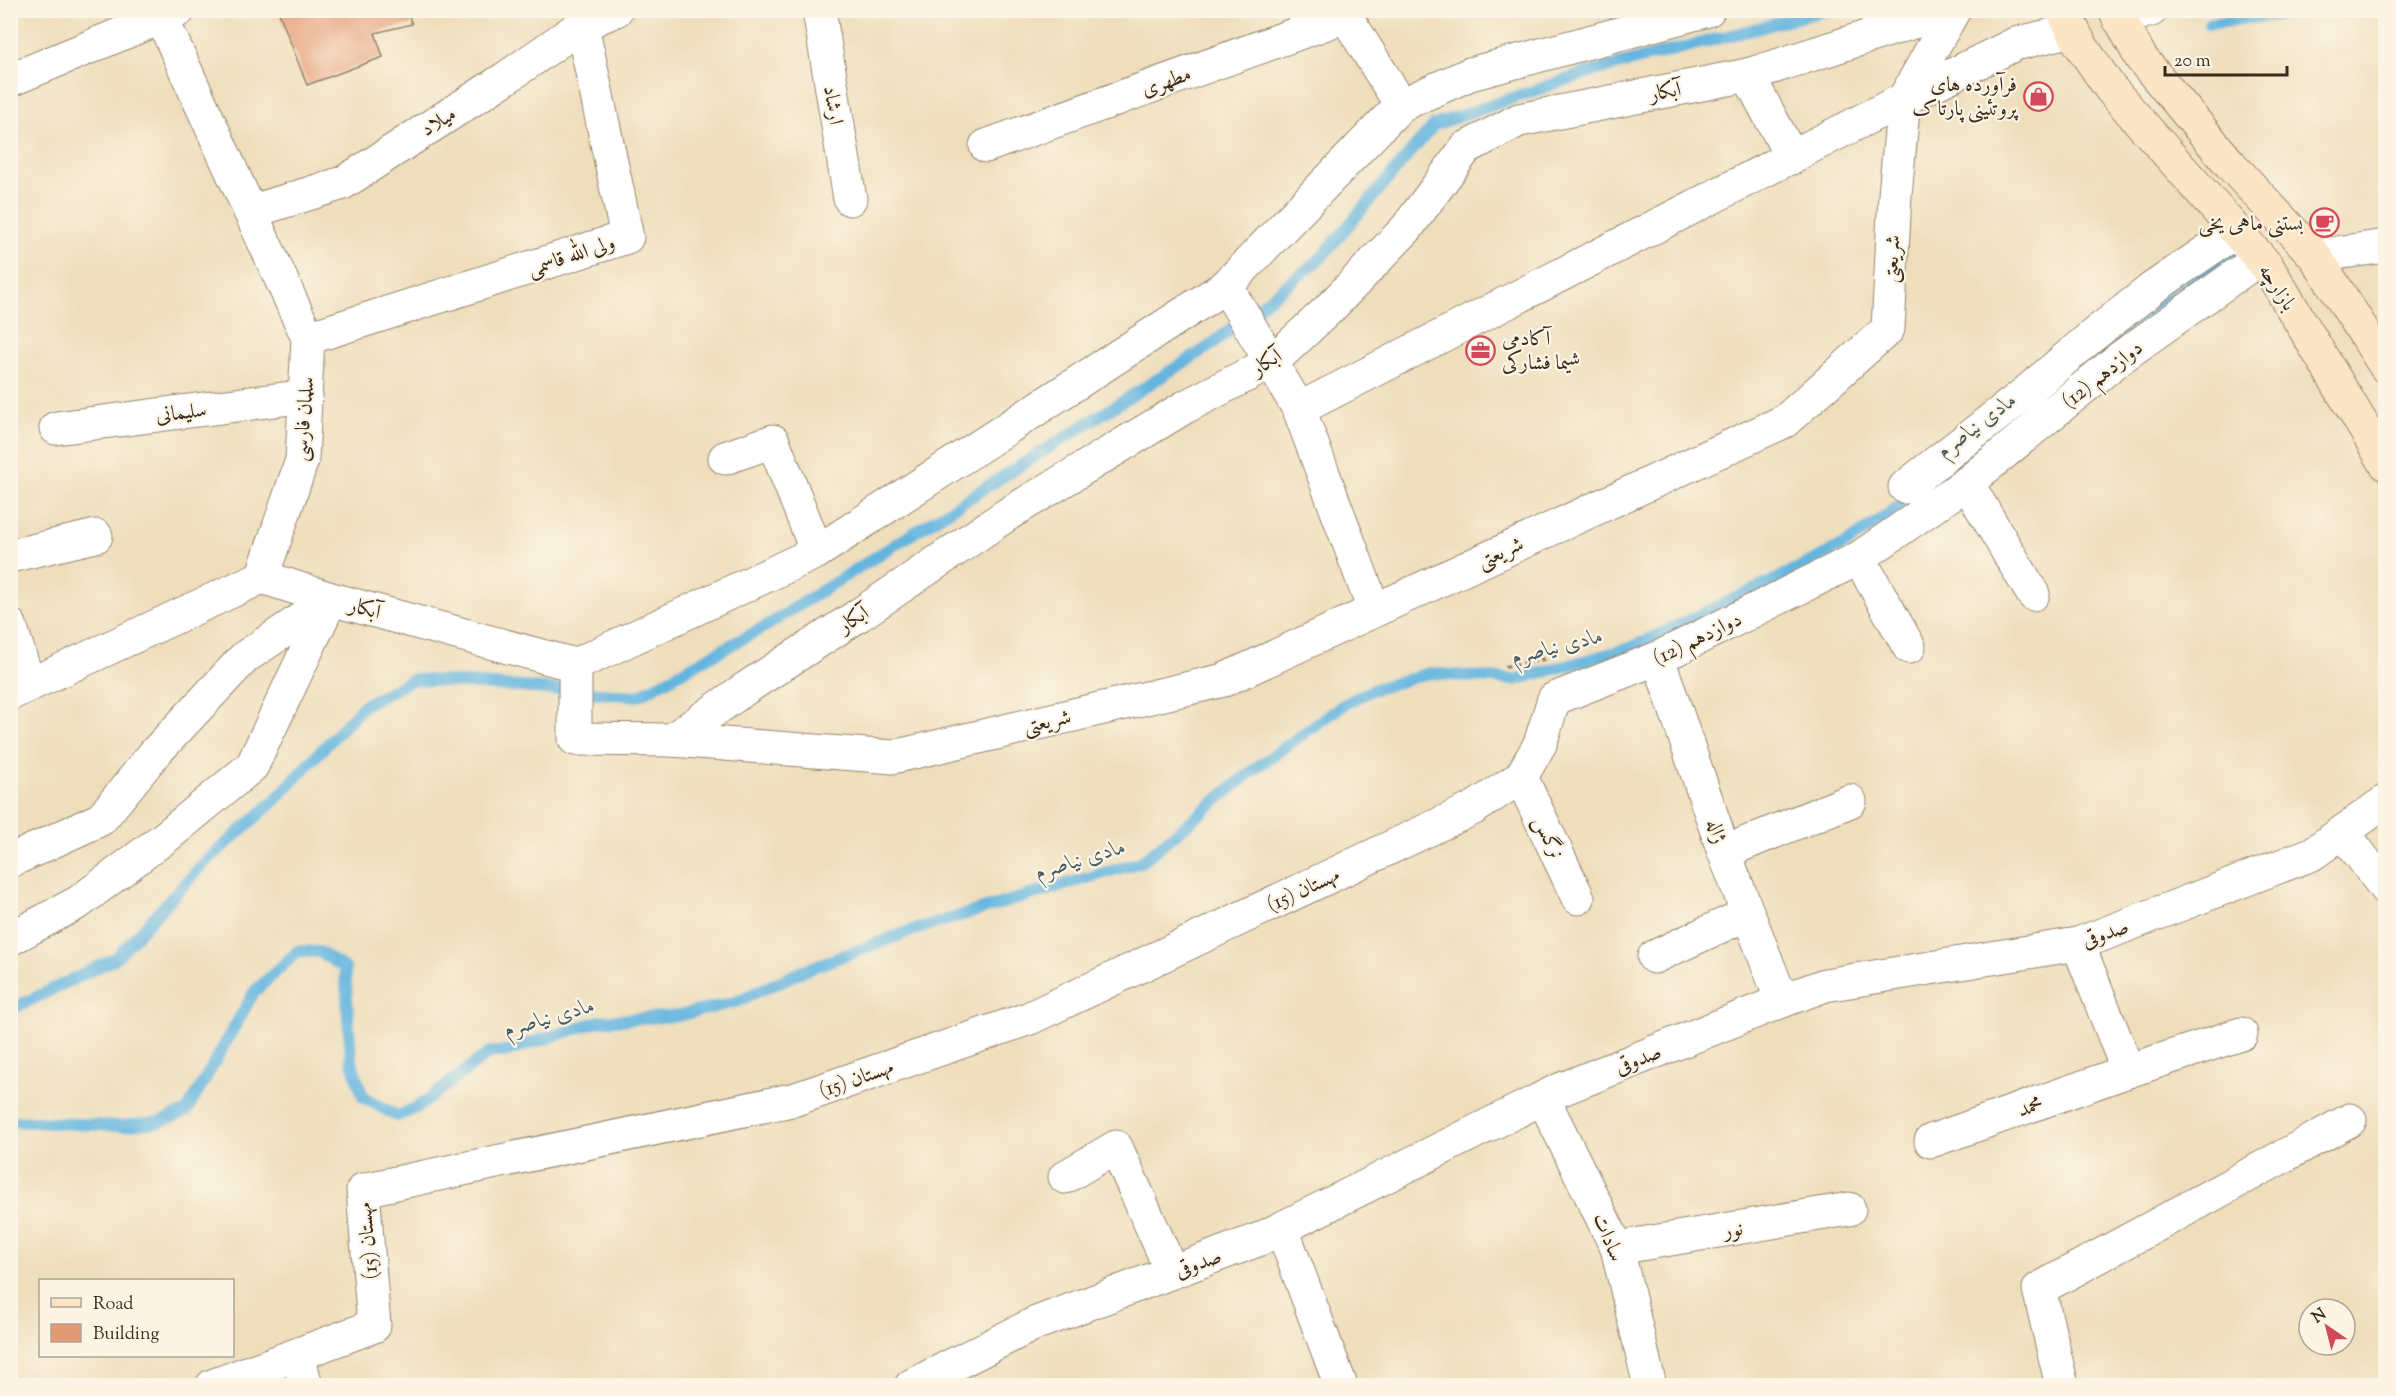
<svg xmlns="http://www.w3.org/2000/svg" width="2396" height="1396" viewBox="0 0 2396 1396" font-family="'Sorts Mill Goudy',Amiri,serif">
	<rect width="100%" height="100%" fill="#fcf5e5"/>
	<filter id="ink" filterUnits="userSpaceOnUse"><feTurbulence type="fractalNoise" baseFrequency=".0167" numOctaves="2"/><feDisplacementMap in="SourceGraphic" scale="12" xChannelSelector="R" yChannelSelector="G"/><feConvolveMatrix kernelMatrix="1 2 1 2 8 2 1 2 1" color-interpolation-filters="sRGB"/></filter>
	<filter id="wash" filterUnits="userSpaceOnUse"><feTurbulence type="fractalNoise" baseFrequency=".008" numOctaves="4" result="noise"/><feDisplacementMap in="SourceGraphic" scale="24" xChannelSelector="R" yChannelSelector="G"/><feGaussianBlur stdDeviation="1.35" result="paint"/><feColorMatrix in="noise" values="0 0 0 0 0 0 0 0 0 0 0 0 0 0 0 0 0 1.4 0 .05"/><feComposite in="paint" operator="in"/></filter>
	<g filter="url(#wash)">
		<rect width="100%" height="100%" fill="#efdebc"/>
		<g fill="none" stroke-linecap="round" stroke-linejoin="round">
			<!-- stream -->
			<g stroke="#63b5df" stroke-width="12">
				<path d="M 2209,24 L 2312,10"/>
				<path d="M 2117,337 L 2151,311 L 2236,254"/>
				<path d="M 10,1010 L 116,958 L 202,865 L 274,801 L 364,705 L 414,679 L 638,696 L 766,626 L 1207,348 L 1320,259 L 1434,125 L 1583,74 L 1827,10"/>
				<path d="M 10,1121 L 121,1126 L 159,1122 L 187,1111 L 254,992 L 298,951 L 319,952 L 345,968 L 351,1059 L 363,1097 L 397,1116 L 418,1107 L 490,1052 L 504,1052 L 600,1021 L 678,1016 L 735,1002 L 805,970 L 916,929 L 1141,862 L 1252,771 L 1343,705 L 1372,690 L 1429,673 L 1515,680 L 1630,648 L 1769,583 L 1847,543 L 1917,494"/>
			</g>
		</g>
		<g id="blocks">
			<!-- building -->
			<g fill="#e39971">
				<path d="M 278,10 L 406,10 L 412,24 L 375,33 L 383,57 L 307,85 Z"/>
				<path d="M 426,10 L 445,10 L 430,18 Z"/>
			</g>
		</g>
	</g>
	<g filter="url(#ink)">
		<use href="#blocks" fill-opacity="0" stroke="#95846d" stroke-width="1.5"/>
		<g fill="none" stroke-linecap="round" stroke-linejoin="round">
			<defs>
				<g id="minor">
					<path d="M 819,10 L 850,199"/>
					<path d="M 1342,10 L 1401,105"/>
					<path d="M 2119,19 L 2151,10"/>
					<path d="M 1748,75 L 1792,158"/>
					<path d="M 10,80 L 179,10"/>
					<path d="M 986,146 L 1346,16"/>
					<path d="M 250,212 L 343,183 L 506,78 L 582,25 L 616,10"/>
					<path d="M 2315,256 L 2386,246"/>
					<path d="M 1226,286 L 1299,409 L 1374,610"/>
					<path d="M 308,338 L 627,237 L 582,25"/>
					<path d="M 1299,409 L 1904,99 L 1954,10"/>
					<path d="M 56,428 L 306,396"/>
					<path d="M 725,458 L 773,441 L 817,552"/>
					<path d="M 1967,483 L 2033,594"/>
					<path d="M 10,556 L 96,536"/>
					<path d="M 1859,558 L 1909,647"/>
					<path d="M 262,577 L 331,599 L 575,665 L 817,552 L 1226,286 L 1401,105 L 1470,74 L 1708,10"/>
					<path d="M 10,625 L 29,685"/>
					<path d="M 1658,658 L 1724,852 L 1782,1001"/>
					<path d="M 575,665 L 575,739 L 672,740 L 746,688 L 859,615 L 1008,514 L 1185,407 L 1272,362 L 1329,309 L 1406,229 L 1466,148 L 1519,120 L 1748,75 L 1951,10"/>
					<path d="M 10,694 L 262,577 L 302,460 L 308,338 L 158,10"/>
					<path d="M 672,740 L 893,757 L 1224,680 L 1785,421 L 1888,329 L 1895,195 L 1904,99 L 2015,44 L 2073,30"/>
					<path d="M 1521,777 L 1578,898"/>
					<path d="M 2343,832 L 2386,889"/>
					<path d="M 1724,852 L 1850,801"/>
					<path d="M 10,861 L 101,819 L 154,754 L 245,657 L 330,600"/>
					<path d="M 10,939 L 79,902 L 167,836 L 252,766 L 331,599"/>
					<path d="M 2078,944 L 2128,1071"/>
					<path d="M 1654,957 L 1747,914"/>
					<path d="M 1543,1098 L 1617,1248 L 1650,1386"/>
					<path d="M 1931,1141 L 2128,1071 L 2241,1034"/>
					<path d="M 1065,1177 L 1116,1147 L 1172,1272"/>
					<path d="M 1282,1229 L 1341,1386"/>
					<path d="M 1617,1248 L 1849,1209"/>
					<path d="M 298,1355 L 306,1386"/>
					<path d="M 212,1386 L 374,1326 L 363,1190 L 796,1099 L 1030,1018 L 1474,808 L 1521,777 L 1540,744 L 1554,699 L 1658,658 L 1859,558 L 1967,483 L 2120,358 L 2256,261 L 2248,245 L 2232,234 L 2153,288 L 2092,336 L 2024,394 L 1905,487"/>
					<path d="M 911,1386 L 1034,1324 L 1260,1239 L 1557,1091 L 1782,1001 L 1825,985 L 2078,944 L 2312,854 L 2386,801"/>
					<path d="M 2062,1386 L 2039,1289 L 2350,1120"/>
				</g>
				<g id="secondary">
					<path d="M 2063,10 L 2080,44 L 2110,88 L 2267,266 L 2386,464"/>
					<path d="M 2115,10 L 2141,58 L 2231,165 L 2315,256 L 2386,367"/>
				</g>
			</defs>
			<!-- minor casing -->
			<use href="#minor" stroke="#95846d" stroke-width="35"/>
			<!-- secondary casing -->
			<use href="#secondary" stroke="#95846d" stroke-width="35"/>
			<!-- path -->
			<path stroke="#95846d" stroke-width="4" stroke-dasharray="4.5 4.5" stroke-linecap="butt" d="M 1505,667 L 1549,658"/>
			<!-- minor -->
			<use href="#minor" stroke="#fff" stroke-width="33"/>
			<!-- secondary -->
			<use href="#secondary" stroke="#fce5c4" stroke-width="33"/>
		</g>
	</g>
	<!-- icons -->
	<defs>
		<symbol id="shop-ring" viewBox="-11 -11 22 22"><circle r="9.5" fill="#fcf5e5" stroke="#d1495b" stroke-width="1.5"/><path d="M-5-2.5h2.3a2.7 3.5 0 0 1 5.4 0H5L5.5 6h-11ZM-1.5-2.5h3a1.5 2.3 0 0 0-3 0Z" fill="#d1495b"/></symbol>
		<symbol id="cafe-ring" viewBox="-11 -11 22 22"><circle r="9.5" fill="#fcf5e5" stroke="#d1495b" stroke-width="1.5"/><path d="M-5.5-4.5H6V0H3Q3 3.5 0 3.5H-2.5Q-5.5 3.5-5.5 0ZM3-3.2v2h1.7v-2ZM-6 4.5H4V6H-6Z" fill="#d1495b"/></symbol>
		<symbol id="office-ring" viewBox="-11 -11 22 22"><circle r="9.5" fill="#fcf5e5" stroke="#d1495b" stroke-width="1.5"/><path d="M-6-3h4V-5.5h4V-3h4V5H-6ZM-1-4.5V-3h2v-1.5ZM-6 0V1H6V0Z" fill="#d1495b"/></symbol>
	</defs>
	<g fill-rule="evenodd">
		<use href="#shop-ring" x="2022" y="80" width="33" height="33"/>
		<use href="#cafe-ring" x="2308" y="206" width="33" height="33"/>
		<use href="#office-ring" x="1464" y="334" width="33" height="33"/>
	</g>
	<g text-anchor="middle" stroke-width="4.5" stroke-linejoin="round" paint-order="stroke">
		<!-- street labels -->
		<g font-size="21" fill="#3b2a1e" stroke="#fcf5e5">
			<text transform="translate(1166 81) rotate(-20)" y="7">مطهری</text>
			<text transform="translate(1665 91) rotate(-11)" y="7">آبکار</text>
			<text transform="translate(834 105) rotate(81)" y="7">ارشاد</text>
			<text transform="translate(438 121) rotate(-32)" y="7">میلاد</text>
			<text transform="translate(571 255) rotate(-18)" y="7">ولی الله قاسمی</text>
			<text transform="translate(1891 259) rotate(-87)" y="7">شریعتی</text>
			<text transform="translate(2278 287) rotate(57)" y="7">بازارچه</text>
			<text transform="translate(1266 362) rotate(-33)" y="7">آبکار</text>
			<text transform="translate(2102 374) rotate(-38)" y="7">دوازدهم (12)</text>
			<text transform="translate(181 412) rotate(-7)" y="7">سلیمانی</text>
			<text transform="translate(303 419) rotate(-85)" y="7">سلمان فارسی</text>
			<text transform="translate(1500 552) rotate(-25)" y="7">شریعتی</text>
			<text transform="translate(365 608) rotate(15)" y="7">آبکار</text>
			<text transform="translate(853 619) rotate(-33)" y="7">آبکار</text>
			<text transform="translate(1697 638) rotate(-26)" y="7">دوازدهم (12)</text>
			<text transform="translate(1047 721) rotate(-13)" y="7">شریعتی</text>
			<text transform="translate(1717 831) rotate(71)" y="7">ژاله</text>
			<text transform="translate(1549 837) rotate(65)" y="7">نرگس</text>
			<text transform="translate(1303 889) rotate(-25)" y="7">مهستان (15)</text>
			<text transform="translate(2105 933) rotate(-20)" y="7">صدوقی</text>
			<text transform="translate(1638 1059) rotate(-22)" y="7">صدوقی</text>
			<text transform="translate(856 1078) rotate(-19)" y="7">مهستان (15)</text>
			<text transform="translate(2030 1106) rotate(-20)" y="7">محمد</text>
			<text transform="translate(1733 1229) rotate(-9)" y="7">نور</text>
			<text transform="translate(1609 1237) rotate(68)" y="7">سادات</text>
			<text transform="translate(367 1241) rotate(-95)" y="7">مهستان (15)</text>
			<text transform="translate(1198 1263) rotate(-21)" y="7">صدوقی</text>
		</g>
		<!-- poi labels -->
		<g font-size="21" fill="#3b2a1e" stroke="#fcf5e5" text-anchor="end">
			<text x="2017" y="91">فرآورده های<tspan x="2017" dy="24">پروتئینی پارتاک</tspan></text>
			<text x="2303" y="230">بستنی ماهی یخی</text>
			<text x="1502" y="345" text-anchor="start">آکادمی<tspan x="1502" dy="24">شیما فشارکی</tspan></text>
		</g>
		<!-- water labels -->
		<g font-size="22" font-style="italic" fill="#495b62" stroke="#fcf5e5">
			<text transform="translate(1976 424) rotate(-37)" y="8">مادی نیاصرم</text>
			<text transform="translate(1557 645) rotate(-14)" y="8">مادی نیاصرم</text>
			<text transform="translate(1080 858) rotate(-17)" y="8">مادی نیاصرم</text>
			<text transform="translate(549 1016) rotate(-16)" y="8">مادی نیاصرم</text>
		</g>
	</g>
	<!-- margin -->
	<rect width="2396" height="1396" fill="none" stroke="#fcf5e5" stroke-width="36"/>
	<!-- legend -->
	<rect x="39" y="1279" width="195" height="78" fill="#fcf5e5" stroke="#afa495" stroke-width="1.5"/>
	<rect x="51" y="1298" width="30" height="9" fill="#fce5c4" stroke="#afa495" stroke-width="1.5"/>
	<text x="93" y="1309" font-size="18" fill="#3b2a1e">Road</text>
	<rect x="51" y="1324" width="30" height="18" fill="#e39971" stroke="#afa495" stroke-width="1.5"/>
	<text x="93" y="1339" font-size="18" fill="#3b2a1e">Building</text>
	<!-- north arrow -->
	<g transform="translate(2327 1327) rotate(325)"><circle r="28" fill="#fcf5e5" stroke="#afa495" stroke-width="1.5"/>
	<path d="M0-4.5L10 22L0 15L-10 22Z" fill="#d1495b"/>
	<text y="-9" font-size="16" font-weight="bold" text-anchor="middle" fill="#3b2a1e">N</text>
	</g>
	<!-- scale -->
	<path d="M2165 66v9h122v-9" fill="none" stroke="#3b2a1e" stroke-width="3"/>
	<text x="2174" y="66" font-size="18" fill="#3b2a1e" stroke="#fcf5e5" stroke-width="4.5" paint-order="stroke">20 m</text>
</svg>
